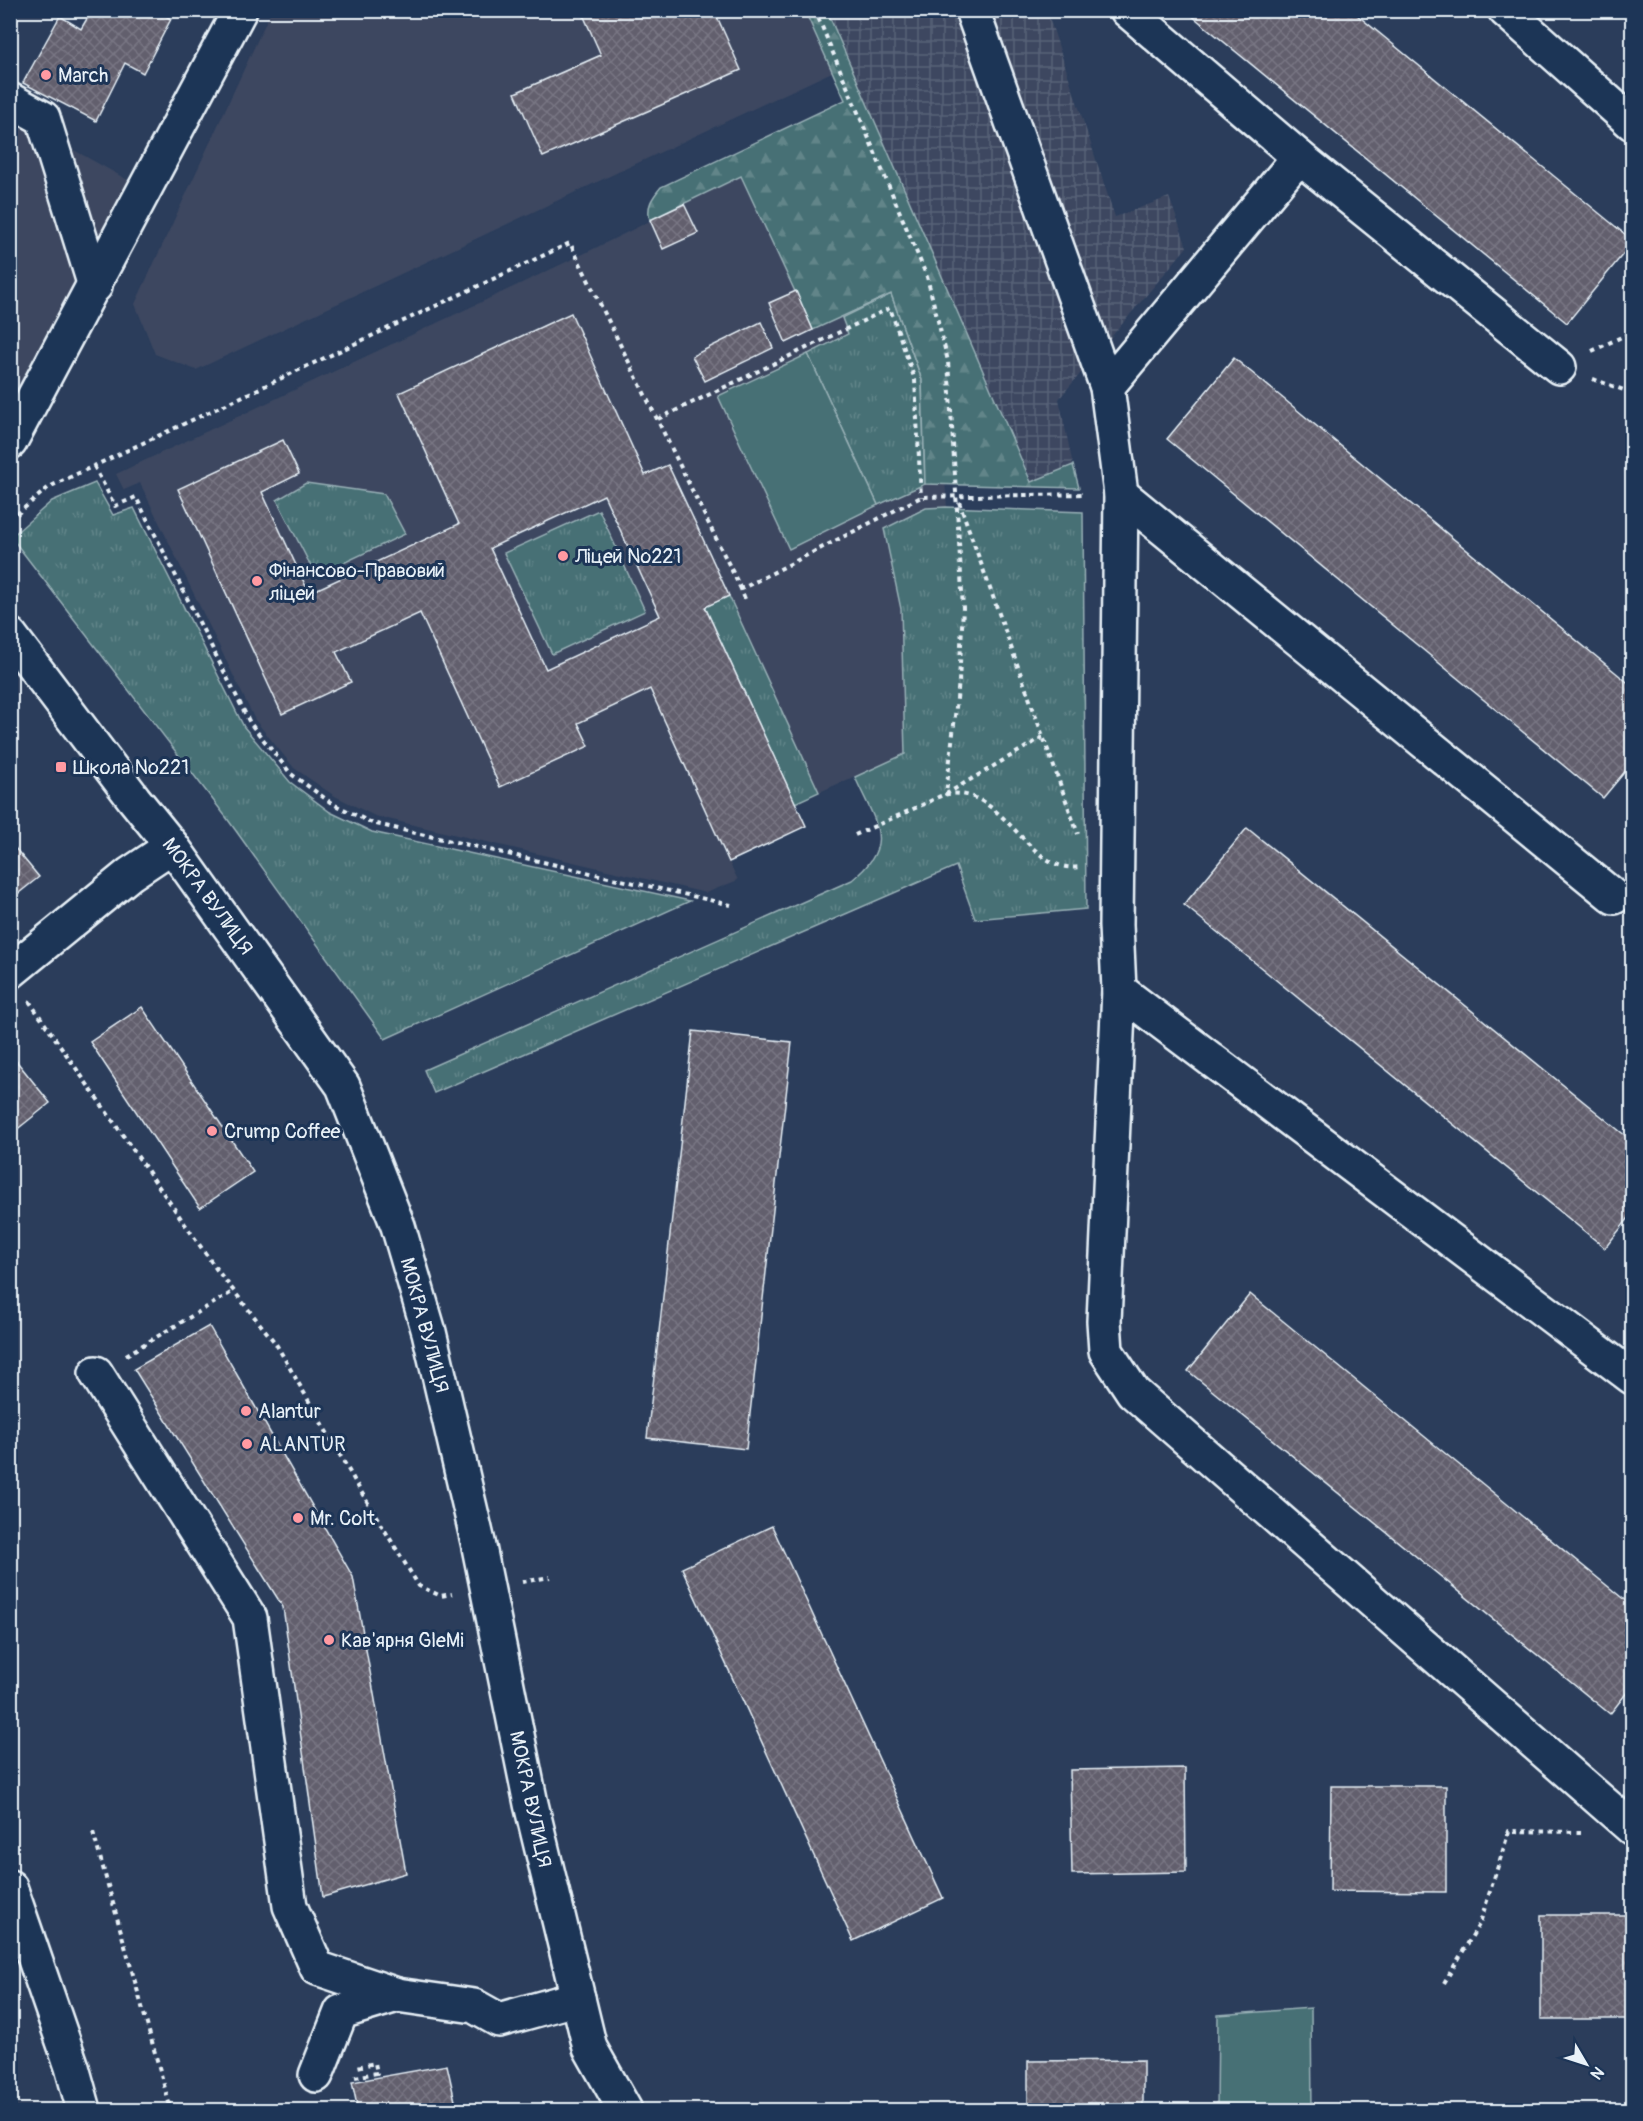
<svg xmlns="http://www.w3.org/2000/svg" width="1643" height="2121" viewBox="0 0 1643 2121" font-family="Pangolin,sans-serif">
	<defs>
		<pattern id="industrial-grid" width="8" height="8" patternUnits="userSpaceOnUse" patternTransform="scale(1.5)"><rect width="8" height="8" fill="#3c4760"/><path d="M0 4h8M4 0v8" fill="none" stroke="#586278"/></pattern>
		<pattern id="grass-tufts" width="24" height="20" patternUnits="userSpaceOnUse" patternTransform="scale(1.5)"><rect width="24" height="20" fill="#477075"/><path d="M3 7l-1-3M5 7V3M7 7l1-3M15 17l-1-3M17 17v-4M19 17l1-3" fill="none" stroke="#628589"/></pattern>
		<pattern id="forest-firs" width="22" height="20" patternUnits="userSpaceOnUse" patternTransform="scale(1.5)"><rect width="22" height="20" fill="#477075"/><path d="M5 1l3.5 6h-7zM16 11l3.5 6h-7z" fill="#628589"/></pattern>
		<pattern id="building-cross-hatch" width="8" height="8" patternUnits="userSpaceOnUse" patternTransform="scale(1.5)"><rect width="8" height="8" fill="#625f6d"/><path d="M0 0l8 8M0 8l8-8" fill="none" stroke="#787683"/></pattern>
	</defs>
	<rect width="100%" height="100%" fill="#2b3d5b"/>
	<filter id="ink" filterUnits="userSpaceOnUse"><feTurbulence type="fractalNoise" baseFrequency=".0167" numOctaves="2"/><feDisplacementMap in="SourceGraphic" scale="12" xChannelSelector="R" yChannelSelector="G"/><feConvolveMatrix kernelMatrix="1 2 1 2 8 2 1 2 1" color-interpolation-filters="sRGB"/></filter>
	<g filter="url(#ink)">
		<!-- built -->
		<g fill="#3c4760">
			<path d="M 271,11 L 805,11 L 832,72 L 196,370 L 155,354 L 135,304 Z"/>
			<path d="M 11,115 L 135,184 L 11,421 Z"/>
			<path d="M 741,176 L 937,367 L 954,605 L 905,754 L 795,803 L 806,826 L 729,862 L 738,880 L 706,893 L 375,816 L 333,795 L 294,768 L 255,720 L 140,483 L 124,490 L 116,474 L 581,255 Z"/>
		</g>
		<!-- industrial -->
		<path fill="url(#industrial-grid)" d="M 827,11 L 1047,11 L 1115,217 L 1169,197 L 1187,247 L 1059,399 L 1073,465 L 1032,482 Z"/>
		<!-- grass -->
		<g fill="url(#grass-tufts)" stroke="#98b0b6" stroke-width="1.5">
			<path d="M 891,294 L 922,380 L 925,484 L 878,505 L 808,354 L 848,334 L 842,318 Z"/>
			<path d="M 95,483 L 113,515 L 134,508 L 244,727 L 290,782 L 330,812 L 372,832 L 690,901 L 385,1039 L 226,817 L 11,537 L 52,501 Z"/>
			<path d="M 306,483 L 384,494 L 405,534 L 316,576 L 277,500 Z"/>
			<path d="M 946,507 L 1083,512 L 1086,909 L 975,919 L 956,866 L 434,1093 L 424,1070 L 852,880 C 898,844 874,821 855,777 L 905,754 L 901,609 L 884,529 L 926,508 Z"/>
			<path d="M 599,510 L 645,611 L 552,654 L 504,553 Z"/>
			<path d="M 729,596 L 819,792 L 795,803 L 705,607 Z"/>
		</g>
		<!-- forest -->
		<path fill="url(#forest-firs)" stroke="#98b0b6" stroke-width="1.5" d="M 805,11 L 827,11 L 1031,482 L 1073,465 L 1079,488 L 925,484 L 922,380 L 891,294 L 813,330 L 741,176 L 650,220 C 646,206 652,198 661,187 L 845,100 Z"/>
		<!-- garden -->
		<g fill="#477075" stroke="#98b0b6" stroke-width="1.5">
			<path d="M 808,354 L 878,505 L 789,549 L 718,396 Z"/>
			<path d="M 1311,2008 L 1312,2110 L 1217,2110 L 1218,2015 Z"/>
		</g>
		<!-- building -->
		<g fill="url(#building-cross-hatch)" stroke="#e8f1f8" stroke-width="1.5" fill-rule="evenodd">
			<path d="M 92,10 L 156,10 L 171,19 L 143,73 L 125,63 L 96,121 L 23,83 L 60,16 L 81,29 Z"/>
			<path d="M 581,10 L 637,10 L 639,16 L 651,10 L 714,10 L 741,70 L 543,157 L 515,93 L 601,55 Z"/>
			<path d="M 1185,10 L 1351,10 L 1632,240 L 1632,243 L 1567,323 Z"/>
			<path d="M 684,204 L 698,233 L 663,249 L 650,220 Z"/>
			<path d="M 796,291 L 813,330 L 786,343 L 769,303 Z"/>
			<path d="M 571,313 L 645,475 L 668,465 L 702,537 L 729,596 L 705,607 L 806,826 L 729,862 L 650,689 L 578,723 L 589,746 L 500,787 L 420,613 L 336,652 L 351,682 L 282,714 L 178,489 L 283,440 L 299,474 L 262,492 L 309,593 L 459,524 L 399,393 ZM 604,495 L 660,616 L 546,669 L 490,548 Z"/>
			<path d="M 761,322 L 773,348 L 705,381 L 692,356 Z"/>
			<path d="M 1234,358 L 1632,686 L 1632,763 L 1603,798 L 1167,439 Z"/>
			<path d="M 1247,828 L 1632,1141 L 1632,1214 L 1605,1248 L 1184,905 Z"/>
			<path d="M 10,842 L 39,877 L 10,900 Z"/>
			<path d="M 142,1007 L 253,1172 L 200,1208 L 90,1042 Z"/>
			<path d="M 693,1031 L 792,1042 L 746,1449 L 647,1438 Z"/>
			<path d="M 10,1053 L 50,1103 L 10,1135 Z"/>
			<path d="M 1250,1294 L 1632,1606 L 1632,1686 L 1610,1714 L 1188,1371 Z"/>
			<path d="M 209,1326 L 353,1577 L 406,1873 L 323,1897 L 283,1607 L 134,1369 Z"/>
			<path d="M 772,1526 L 943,1898 L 853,1941 L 682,1568 Z"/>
			<path d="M 1185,1768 L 1186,1872 L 1072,1874 L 1070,1770 Z"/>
			<path d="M 1331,1786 L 1446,1786 L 1446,1892 L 1330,1891 Z"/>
			<rect x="1541" y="1915" width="91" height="104"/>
			<path d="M 1143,2060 L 1143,2110 L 1028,2110 L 1028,2061 Z"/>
			<path d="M 447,2065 L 457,2110 L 358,2110 L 352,2082 Z"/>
		</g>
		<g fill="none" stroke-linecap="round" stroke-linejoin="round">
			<defs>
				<g id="minor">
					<path d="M 972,10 L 1107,387 L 1121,494 L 1116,925 L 1119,990 L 1104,1321 L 1106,1351 L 1133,1392 L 1632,1828"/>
					<path d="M 1127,10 L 1299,157 L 1559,367"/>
					<path d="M 1505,10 L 1632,123"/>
					<path d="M 10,100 L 43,118 L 95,286"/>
					<path d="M 1107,387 L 1299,157"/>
					<path d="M 10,442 L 240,10"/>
					<path d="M 1121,494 L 1614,897"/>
					<path d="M 10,635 L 134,799 L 172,846 L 343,1086 L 398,1226 L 429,1332 L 478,1542 L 531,1804 L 590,2048 L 625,2110"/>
					<path d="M 10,972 L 130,874 L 172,846"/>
					<path d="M 1119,990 L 1632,1377"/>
					<path d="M 96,1373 L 250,1618 L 290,1906 L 317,1968 L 397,1995"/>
					<path d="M 10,1887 L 72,2067 L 84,2110"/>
					<path d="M 316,2075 L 341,2012 L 397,1995 L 474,2006 L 499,2020 L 578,1998"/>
				</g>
			</defs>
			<!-- minor casing -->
			<use href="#minor" stroke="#e8f1f8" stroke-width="38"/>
			<!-- path -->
			<g stroke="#e8f1f8" stroke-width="4" stroke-dasharray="4.5 4.5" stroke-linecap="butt">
				<path d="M 815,10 L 927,277 L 948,361 L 963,608 L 959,681 L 946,794 L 1043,737"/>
				<path d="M 1592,351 L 1632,332"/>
				<path d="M 1593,379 L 1632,393"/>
				<path d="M 658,419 L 890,308 L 915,380 L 921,497"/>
				<path d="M 94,466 L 115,506 L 136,497 L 250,723 L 291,774 L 333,804 L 372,823 L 731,905"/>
				<path d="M 959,502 L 1078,834"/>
				<path d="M 10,520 L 49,487 L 570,243 L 741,589"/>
				<path d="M 745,599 L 741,589 L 921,497 L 1084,494"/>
				<path d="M 855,835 C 877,825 900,815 922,805 C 930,802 940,795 948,794 C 1006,787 1027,875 1080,867"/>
				<path d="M 29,1001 L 217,1270 L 276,1344 L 360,1490 L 419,1586 L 441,1596 L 452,1594"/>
				<path d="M 126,1355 L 234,1291"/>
				<path d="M 522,1582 L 550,1577"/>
				<path d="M 93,1832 L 171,2110"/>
				<path d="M 1444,1983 L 1480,1923 L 1509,1831 L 1581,1832"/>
				<path d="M 355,2077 L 377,2073 L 375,2063 L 357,2067"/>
			</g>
			<!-- minor -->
			<use href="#minor" stroke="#1d3557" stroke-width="33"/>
		</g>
	</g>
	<!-- markers -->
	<g fill="#ff9aa2" stroke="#1d3557" stroke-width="2">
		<circle cx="46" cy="75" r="6"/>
		<circle cx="563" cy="556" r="6"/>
		<circle cx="257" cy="581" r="6"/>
		<rect x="55" y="761" width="12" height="12" rx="3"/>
		<circle cx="212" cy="1131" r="6"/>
		<circle cx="246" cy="1411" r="6"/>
		<circle cx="247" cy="1444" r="6"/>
		<circle cx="298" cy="1518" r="6"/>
		<circle cx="329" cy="1640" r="6"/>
	</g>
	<g text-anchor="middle" stroke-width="6" stroke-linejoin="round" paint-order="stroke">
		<!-- poi labels -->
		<g font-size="20" fill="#e8f1f8" stroke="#1d3557" text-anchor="start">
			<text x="58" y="82">March</text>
			<text x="575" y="563">Ліцей №221</text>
			<text x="269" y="577">Фінансово-Правовий<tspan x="269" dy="23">ліцей</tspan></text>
			<text x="73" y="774">Школа №221</text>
			<text x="224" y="1138">Crump Coffee</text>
			<text x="258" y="1418">Alantur</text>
			<text x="259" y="1451">ALANTUR</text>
			<text x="310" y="1525">Mr. Colt</text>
			<text x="341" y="1647">Кав'ярня GleMi</text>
		</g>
		<!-- street labels -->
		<g font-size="20" fill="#e8f1f8" stroke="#1d3557">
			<text transform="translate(208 896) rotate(54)" y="7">МОКРА ВУЛИЦЯ</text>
			<text transform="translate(425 1325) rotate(75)" y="7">МОКРА ВУЛИЦЯ</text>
			<text transform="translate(531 1799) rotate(78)" y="7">МОКРА ВУЛИЦЯ</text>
		</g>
	</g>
	<!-- margin -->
	<rect width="1643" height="2121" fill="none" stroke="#1d3557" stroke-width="36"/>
	<rect x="18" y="18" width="1607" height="2085" fill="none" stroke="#e8f1f8" stroke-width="2" filter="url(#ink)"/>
	<!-- north arrow -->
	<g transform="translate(1586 2064) rotate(129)" stroke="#1d3557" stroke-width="4.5" paint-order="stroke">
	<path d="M0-4.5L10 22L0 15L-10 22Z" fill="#e8f1f8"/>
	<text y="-9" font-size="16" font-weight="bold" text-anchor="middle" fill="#e8f1f8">N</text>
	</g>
</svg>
